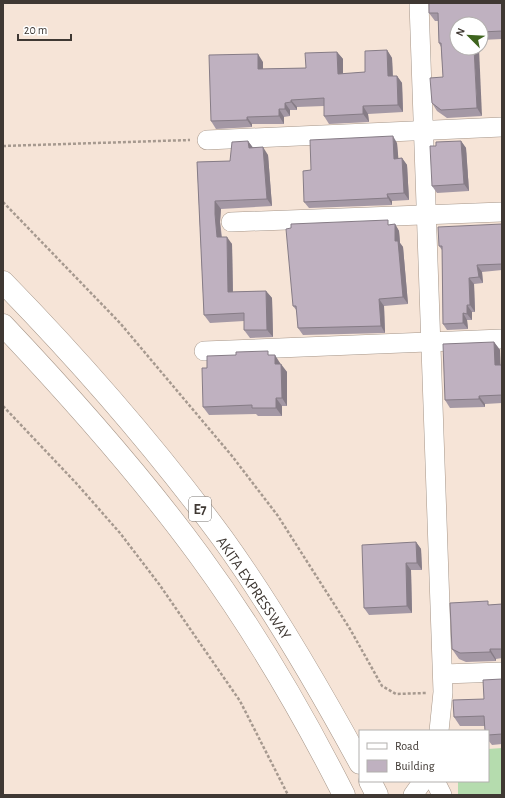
<svg xmlns="http://www.w3.org/2000/svg" width="505" height="798" viewBox="0 0 505 798" font-family="'Alegreya Sans',sans-serif">
	<rect width="100%" height="100%" fill="#f6e4d7"/>
	<!-- green -->
	<path fill="#b5dcae" d="M 502,748 L 502,795 L 458,795 L 458,781 L 488,781 L 488,749 Z"/>
	<g fill="none" stroke-linecap="round" stroke-linejoin="round">
		<defs>
			<g id="minor">
				<path d="M 419,3 L 443,692 L 439,731"/>
				<path d="M 207,140 L 502,127"/>
				<path d="M 231,222 L 502,212"/>
				<path d="M 204,351 L 502,339"/>
				<path d="M 443,674 L 502,672"/>
				<path d="M 435,781 L 442,795"/>
				<path d="M 413,795 L 423,781"/>
			</g>
			<g id="motorway">
				<path d="M 3,282 C 82,363 156,448 223,539 C 274,610 318,686 360,763"/>
				<path d="M 3,325 C 72,398 139,473 199,555 C 254,630 302,712 344,795"/>
				<path d="M 370,781 L 377,795"/>
			</g>
		</defs>
		<!-- minor casing -->
		<use href="#minor" stroke="#a59588" stroke-width="20"/>
		<!-- motorway casing -->
		<use href="#motorway" stroke="#a59588" stroke-width="23"/>
		<!-- path -->
		<g stroke="#a6998f" stroke-width="2.5" stroke-dasharray="3 2" stroke-linecap="butt">
			<path d="M 3,146 L 190,140"/>
			<path d="M 3,202 L 120,323 L 232,456 L 278,516 L 350,629 L 382,686 L 396,694 L 426,693"/>
			<path d="M 3,406 L 76,483 L 120,533 L 159,584 L 240,701 L 288,795"/>
		</g>
		<!-- minor -->
		<use href="#minor" stroke="#fff" stroke-width="19"/>
		<!-- motorway -->
		<use href="#motorway" stroke="#fff" stroke-width="22"/>
	</g>
	<!-- wall -->
	<g fill="#a498a5">
		<path d="M 502,3 L 502,39 L 481,40 L 481,24 L 457,24 L 482,116 L 447,118 L 437,111 L 432,103 L 443,77 L 441,47 L 439,43 L 438,21 L 435,21 L 429,13 Z"/>
		<path d="M 387,50 L 392,58 L 393,76 L 397,76 L 402,83 L 403,112 L 368,114 L 369,122 L 329,124 L 324,116 L 324,106 L 297,107 L 297,110 L 290,110 L 290,116 L 284,117 L 284,124 L 252,124 L 252,127 L 216,129 L 211,121 L 263,62 L 263,69 L 306,68 L 337,52 L 343,59 L 343,74 L 365,72 Z"/>
		<path d="M 248,141 L 253,148 L 268,155 L 272,206 L 221,209 L 220,222 L 222,237 L 232,244 L 233,292 L 266,291 L 272,298 L 273,337 L 250,338 L 244,330 L 244,321 L 210,323 L 204,315 L 197,162 L 230,161 Z"/>
		<path d="M 461,141 L 466,148 L 469,191 L 437,193 L 432,186 L 436,146 Z"/>
		<path d="M 397,143 L 398,158 L 402,158 L 407,165 L 409,200 L 392,201 L 392,205 L 309,208 L 304,202 L 311,170 Z"/>
		<path d="M 391,224 L 395,224 L 399,231 L 400,243 L 403,247 L 408,304 L 384,306 L 385,333 L 303,335 L 298,328 L 297,311 L 293,306 Z"/>
		<path d="M 502,224 L 502,270 L 482,272 L 483,283 L 474,284 L 475,312 L 472,312 L 472,320 L 467,320 L 468,329 L 447,330 L 443,324 L 442,250 L 439,246 Z"/>
		<path d="M 494,342 L 500,350 L 500,365 L 502,365 L 502,403 L 485,404 L 485,407 L 450,408 L 445,400 Z"/>
		<path d="M 270,355 L 280,363 L 280,364 L 287,372 L 287,406 L 282,406 L 282,416 L 258,416 L 256,414 L 209,415 L 203,407 L 207,368 Z"/>
		<path d="M 416,542 L 421,549 L 422,570 L 411,570 L 412,613 L 369,615 L 364,608 Z"/>
		<path d="M 502,604 L 502,658 L 496,659 L 496,661 L 466,662 L 459,659 L 452,649 L 490,605 Z"/>
		<path d="M 502,679 L 502,744 L 492,745 L 488,740 L 488,731 L 485,726 L 460,726 L 454,717 L 484,699 Z"/>
	</g>
	<!-- shaded-wall -->
	<g fill="#867c86">
		<path d="M 474,48 L 479,48 L 482,116 L 477,108 Z"/>
		<path d="M 387,50 L 392,58 L 393,84 L 388,76 Z"/>
		<path d="M 337,52 L 343,59 L 343,82 L 338,74 Z"/>
		<path d="M 258,54 L 263,62 L 263,77 L 258,69 Z"/>
		<path d="M 397,76 L 402,83 L 403,112 L 398,105 Z"/>
		<path d="M 291,100 L 297,107 L 297,110 L 291,102 Z"/>
		<path d="M 285,103 L 290,110 L 290,116 L 285,109 Z"/>
		<path d="M 363,106 L 368,114 L 369,122 L 363,114 Z"/>
		<path d="M 279,109 L 284,117 L 284,124 L 279,116 Z"/>
		<path d="M 247,117 L 252,124 L 252,127 L 247,120 Z"/>
		<path d="M 393,136 L 397,143 L 399,165 L 394,159 Z"/>
		<path d="M 248,141 L 254,149 L 249,148 Z"/>
		<path d="M 461,141 L 466,148 L 469,191 L 464,184 Z"/>
		<path d="M 263,147 L 268,155 L 272,206 L 267,199 Z"/>
		<path d="M 402,158 L 407,165 L 409,200 L 404,193 Z"/>
		<path d="M 387,194 L 392,201 L 392,205 L 388,198 Z"/>
		<path d="M 215,201 L 221,209 L 220,222 L 222,245 L 217,237 L 215,214 Z"/>
		<path d="M 395,224 L 399,231 L 400,243 L 403,247 L 408,304 L 403,297 L 395,241 Z"/>
		<path d="M 227,237 L 232,244 L 233,300 L 228,292 Z"/>
		<path d="M 477,265 L 482,272 L 483,283 L 479,277 Z"/>
		<path d="M 469,278 L 474,284 L 475,312 L 470,305 Z"/>
		<path d="M 266,291 L 272,298 L 273,337 L 267,330 Z"/>
		<path d="M 379,299 L 384,306 L 385,333 L 381,326 Z"/>
		<path d="M 467,305 L 472,312 L 472,320 L 467,314 Z"/>
		<path d="M 463,313 L 467,320 L 468,329 L 463,323 Z"/>
		<path d="M 494,342 L 500,350 L 501,373 L 495,365 Z"/>
		<path d="M 275,355 L 280,363 L 281,372 L 275,364 Z"/>
		<path d="M 281,364 L 287,372 L 287,406 L 282,398 Z"/>
		<path d="M 479,396 L 485,404 L 485,407 L 479,399 Z"/>
		<path d="M 276,398 L 282,406 L 282,416 L 276,408 Z"/>
		<path d="M 416,542 L 421,549 L 422,570 L 417,563 Z"/>
		<path d="M 406,563 L 411,570 L 412,613 L 407,606 Z"/>
		<path d="M 490,649 L 496,659 L 496,661 L 490,652 Z"/>
	</g>
	<!-- building -->
	<g fill="#bfb1c0" stroke="#867c86">
		<path d="M 429,3 L 502,3 L 502,31 L 481,32 L 481,24 L 457,24 L 457,48 L 474,48 L 477,108 L 441,110 L 432,103 L 430,78 L 443,77 L 441,43 L 439,43 L 438,13 L 429,13 Z"/>
		<path d="M 387,50 L 388,76 L 397,76 L 398,105 L 363,106 L 363,114 L 324,116 L 324,98 L 291,100 L 291,102 L 285,103 L 285,109 L 279,109 L 279,116 L 247,117 L 247,120 L 211,121 L 209,55 L 258,54 L 258,69 L 306,68 L 305,53 L 337,52 L 338,74 L 365,72 L 365,51 Z"/>
		<path d="M 393,136 L 394,159 L 402,158 L 404,193 L 387,194 L 388,198 L 304,202 L 303,171 L 311,170 L 310,140 Z"/>
		<path d="M 248,141 L 249,148 L 263,147 L 267,199 L 215,201 L 215,214 L 217,237 L 227,237 L 228,292 L 266,291 L 267,330 L 244,330 L 244,313 L 204,315 L 197,162 L 230,161 L 232,142 Z"/>
		<path d="M 461,141 L 464,184 L 432,186 L 430,146 L 436,146 L 436,142 Z"/>
		<path d="M 388,220 L 388,225 L 395,224 L 395,241 L 398,241 L 403,297 L 379,299 L 381,326 L 298,328 L 296,306 L 293,306 L 286,229 L 291,228 L 291,224 Z"/>
		<path d="M 502,224 L 502,264 L 477,265 L 479,277 L 469,278 L 470,305 L 467,305 L 467,314 L 463,313 L 463,323 L 443,324 L 442,246 L 439,246 L 438,227 Z"/>
		<path d="M 494,342 L 495,365 L 502,365 L 502,395 L 479,396 L 479,399 L 445,400 L 443,344 Z"/>
		<path d="M 268,351 L 268,355 L 275,355 L 275,364 L 281,364 L 282,398 L 276,398 L 276,408 L 252,408 L 252,405 L 203,407 L 202,368 L 207,368 L 207,356 L 236,355 L 236,352 Z"/>
		<path d="M 416,542 L 417,563 L 406,563 L 407,606 L 364,608 L 362,545 Z"/>
		<path d="M 488,601 L 488,605 L 502,604 L 502,649 L 490,649 L 490,652 L 460,653 L 452,649 L 450,603 Z"/>
		<path d="M 502,679 L 502,734 L 488,735 L 488,731 L 485,731 L 484,716 L 454,717 L 453,700 L 484,699 L 483,680 Z"/>
	</g>
	<g text-anchor="middle" stroke-width="3" stroke-linejoin="round" paint-order="stroke">
		<!-- shield labels -->
		<rect fill="#fff" stroke="#797470" stroke-width="1" x="189" y="497" width="22" height="24" rx="3"/>
		<g font-size="14" font-weight="bold" fill="#3f3833">
			<text x="200" y="514">E7</text>
		</g>
		<!-- street labels -->
		<g font-size="15" fill="#3f3833" stroke="#fff">
			<text transform="translate(254 588) rotate(56)" y="5">AKITA EXPRESSWAY</text>
		</g>
	</g>
	<!-- border -->
	<rect width="505" height="798" fill="none" stroke="#3f3833" stroke-width="8"/>
	<!-- legend -->
	<rect x="359" y="730" width="130" height="52" fill="#ffffff" stroke="#b2afad"/>
	<rect x="367" y="743" width="20" height="6" fill="#ffffff" stroke="#b2afad"/>
	<text x="395" y="750" font-size="12" fill="#3f3833">Road</text>
	<rect x="367" y="760" width="20" height="12" fill="#bfb1c0" stroke="#b2afad"/>
	<text x="395" y="770" font-size="12" fill="#3f3833">Building</text>
	<!-- north arrow -->
	<g transform="translate(469 36) rotate(294)"><circle r="19" fill="#ffffff" stroke="#b2afad"/>
	<path d="M0-3L7 15L0 10L-7 15Z" fill="#3e641e"/>
	<text y="-6" font-size="11" font-weight="bold" text-anchor="middle" fill="#3f3833">N</text>
	</g>
	<!-- scale -->
	<path d="M18 34v6h53v-6" fill="none" stroke="#3f3833" stroke-width="2"/>
	<text x="24" y="34" font-size="12" fill="#3f3833" stroke="#ffffff" stroke-width="3" paint-order="stroke">20 m</text>
</svg>
